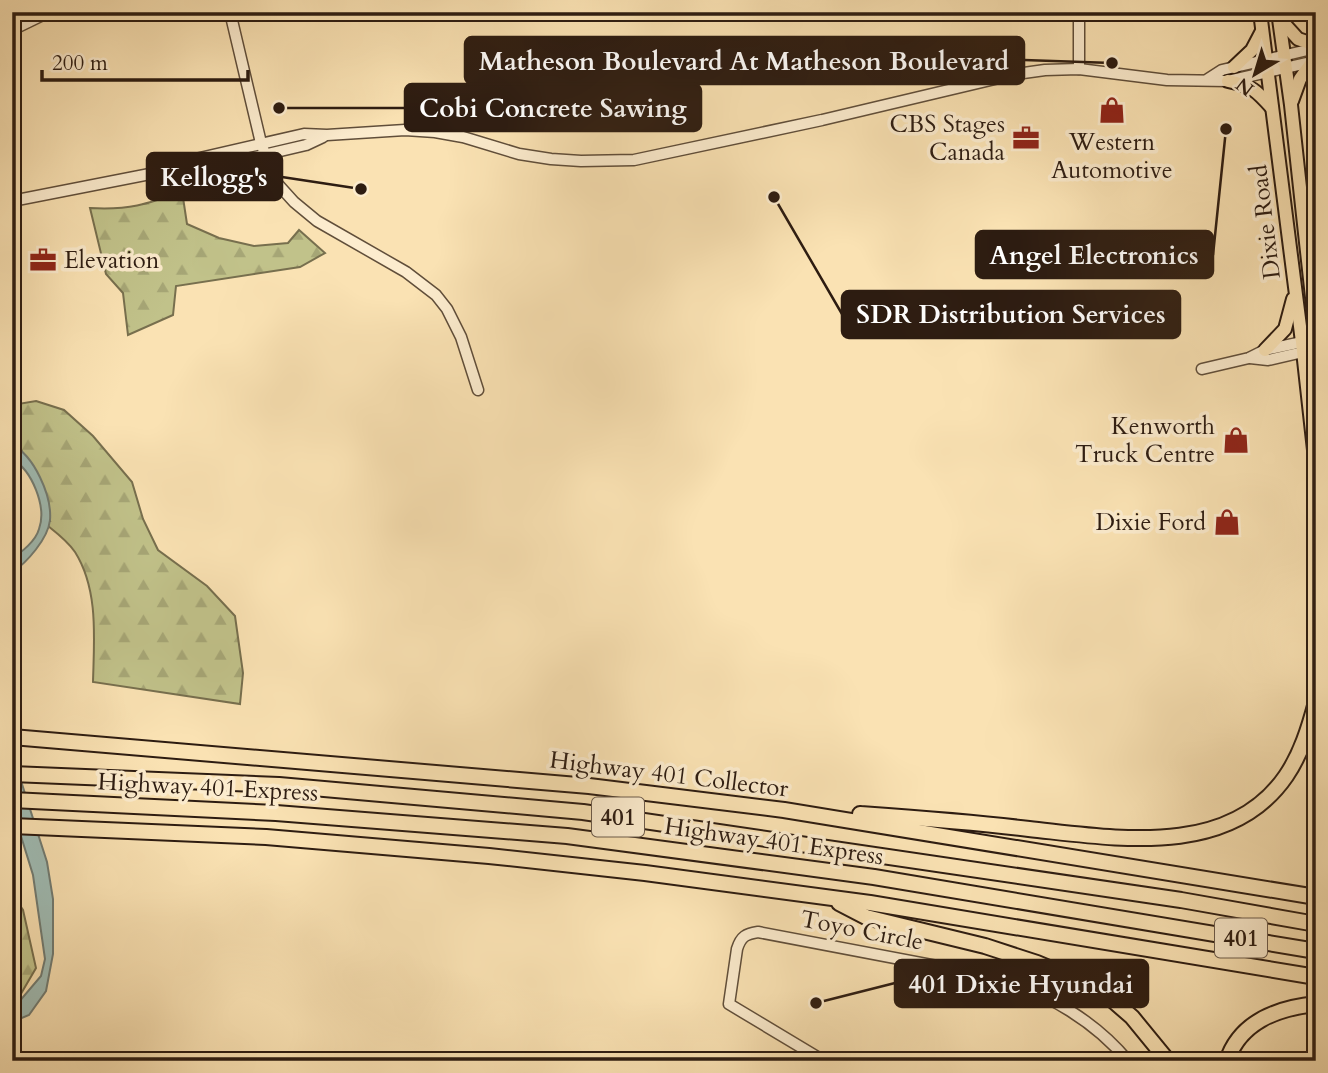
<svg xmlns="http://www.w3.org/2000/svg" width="1328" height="1073" viewBox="0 0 1328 1073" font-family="Cardo,serif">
	<defs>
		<pattern id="forest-firs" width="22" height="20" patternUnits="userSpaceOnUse" patternTransform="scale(1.75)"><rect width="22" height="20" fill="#c1c28a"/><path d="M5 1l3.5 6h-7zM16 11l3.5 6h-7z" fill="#a6a676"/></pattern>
	</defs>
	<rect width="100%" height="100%" fill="#fae2b3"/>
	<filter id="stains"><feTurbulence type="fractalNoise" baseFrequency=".00286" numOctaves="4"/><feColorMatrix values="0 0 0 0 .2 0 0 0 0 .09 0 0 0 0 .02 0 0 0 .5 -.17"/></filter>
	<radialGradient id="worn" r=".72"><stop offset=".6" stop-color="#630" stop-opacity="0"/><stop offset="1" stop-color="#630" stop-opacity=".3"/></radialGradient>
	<!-- forest -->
	<g fill="url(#forest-firs)" stroke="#776f4e" stroke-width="2">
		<path d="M 182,191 L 187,224 L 219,238 L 254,246 L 288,243 L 299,230 L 325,253 L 300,267 L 176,286 L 173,315 L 128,335 L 123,293 L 106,274 L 90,208 C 129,210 146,205 182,191 Z"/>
		<path d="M 36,401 L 64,410 L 93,436 L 132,482 L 143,519 L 158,550 L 207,586 L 235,616 L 243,673 L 240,704 L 93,682 C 94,640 99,590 75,552 C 67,540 54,531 43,522 L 50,521 L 21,449 L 12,445 L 12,405 Z"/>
		<path d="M 12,894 L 23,910 L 36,968 L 15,1004 L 12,1004 Z"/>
	</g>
	<!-- water -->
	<g fill="#a0bcb4" stroke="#727c73" stroke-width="2">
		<path d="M 12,445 C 34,455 52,496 50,520 C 48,539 27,562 12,573 L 12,557 C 22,553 36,540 39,529 C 47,507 32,470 12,459 Z"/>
		<path d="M 12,753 L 47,862 L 53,899 L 53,954 L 46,991 L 29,1015 L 12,1022 L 12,1010 L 41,976 L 45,959 L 33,875 L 12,807 Z"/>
	</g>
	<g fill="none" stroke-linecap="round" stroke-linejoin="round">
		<defs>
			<g id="minor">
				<path d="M 230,12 L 261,143 L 275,181 L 294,202 L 317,221 L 406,272 L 436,295 L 447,309 L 461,337 L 478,390"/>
				<path d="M 1079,12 L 1079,69"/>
				<path d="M 12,30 L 49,12"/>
				<path d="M 1208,79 L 1222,70 L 1316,48"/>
				<path d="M 161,172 L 181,174 L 306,145 L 323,137"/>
				<path d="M 12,201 L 160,172 L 178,163 L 304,134 L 327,135 L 405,130 L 435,132 L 463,137 L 519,154 L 551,159 L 581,161 L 634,160 L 822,120 L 1016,74 L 1045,70 L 1079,69 L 1167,80 L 1228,81 L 1316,61"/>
				<path d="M 1250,358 L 1268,360 L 1316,349"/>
				<path d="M 1202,369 L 1249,358 L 1265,350 L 1316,339"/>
				<path d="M 824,1061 L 729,1004 L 737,949 C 741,936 746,934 758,932 L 1000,978 C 1050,996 1094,1020 1128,1061"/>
			</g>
			<g id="major">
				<path d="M 1260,12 L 1302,342 L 1316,468"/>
				<path d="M 1278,12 L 1291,105 L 1316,334"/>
				<path d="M 1279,18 L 1298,39 L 1316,45"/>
				<path d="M 1234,67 L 1252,50 L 1262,31"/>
				<path d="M 1228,81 C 1252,86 1256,90 1272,108"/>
				<path d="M 1292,101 L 1300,79 L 1313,61"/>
				<path d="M 1265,350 L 1285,329 L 1293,299"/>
			</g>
			<g id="highway">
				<path d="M 12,737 L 589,786 L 784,810 L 1316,897"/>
				<path d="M 12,774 L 279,785 L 583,812 L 1181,900 L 1316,924"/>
				<path d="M 12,800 L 276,813 L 567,836 L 874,877 L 1316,951"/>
				<path d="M 860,814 C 916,818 973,822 1029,829 C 1115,838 1229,859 1286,776 C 1301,754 1309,728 1316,702"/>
				<path d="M 12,826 L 266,837 L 489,856 L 645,873 L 870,903 L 1316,977"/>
				<path d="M 839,903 L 866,917 L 985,946 L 1037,963 L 1087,984 L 1109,997 L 1132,1017 L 1168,1061"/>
				<path d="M 1227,1061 C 1240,1021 1278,1008 1316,1004"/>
			</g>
		</defs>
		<!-- minor casing -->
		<use href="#minor" stroke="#604e3a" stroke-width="13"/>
		<!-- major casing -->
		<use href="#major" stroke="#2d1c11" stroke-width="16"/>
		<!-- highway casing -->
		<use href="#highway" stroke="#2d1c11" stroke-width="18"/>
		<!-- minor -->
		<use href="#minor" stroke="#fcecce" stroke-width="10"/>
		<!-- major -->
		<use href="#major" stroke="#fae2b3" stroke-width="12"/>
		<!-- highway -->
		<use href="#highway" stroke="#fae2b3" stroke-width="14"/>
	</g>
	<!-- icons -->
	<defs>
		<symbol id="shop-bare" viewBox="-9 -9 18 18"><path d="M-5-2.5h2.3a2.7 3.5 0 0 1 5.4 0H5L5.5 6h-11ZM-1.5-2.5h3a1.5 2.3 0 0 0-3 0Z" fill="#8f2418" stroke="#fcecce" stroke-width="2.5" paint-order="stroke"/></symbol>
		<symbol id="office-bare" viewBox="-9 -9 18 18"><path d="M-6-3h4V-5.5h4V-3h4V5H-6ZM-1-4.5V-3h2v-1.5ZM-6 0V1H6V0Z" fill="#8f2418" stroke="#fcecce" stroke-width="2.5" paint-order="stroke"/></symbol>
	</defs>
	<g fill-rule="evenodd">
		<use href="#shop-bare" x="1093" y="91" width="38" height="38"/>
		<use href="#office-bare" x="1007" y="119" width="38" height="38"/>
		<use href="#office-bare" x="24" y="241" width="38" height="38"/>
		<use href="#shop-bare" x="1217" y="421" width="38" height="38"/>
		<use href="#shop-bare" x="1208" y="503" width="38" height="38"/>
	</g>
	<g text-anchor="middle" stroke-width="7" stroke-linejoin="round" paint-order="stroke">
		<!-- shield labels -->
		<g fill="#fcecce" stroke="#6b5a4a" stroke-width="2">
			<rect x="592" y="797.5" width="52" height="39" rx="5"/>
			<rect x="1215" y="918.5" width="52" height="39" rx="5"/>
		</g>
		<g font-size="23" font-weight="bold" fill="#2d1c11">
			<text x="618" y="825">401</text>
			<text x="1241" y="946">401</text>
		</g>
		<!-- poi labels -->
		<g font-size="24" fill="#2d1c11" stroke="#fcecce" text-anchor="end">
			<text x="1005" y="132">CBS Stages<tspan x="1005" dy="28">Canada</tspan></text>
			<text x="1112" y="150" text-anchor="middle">Western<tspan x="1112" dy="28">Automotive</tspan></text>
			<text x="64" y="268" text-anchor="start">Elevation</text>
			<text x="1215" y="434">Kenworth<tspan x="1215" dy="28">Truck Centre</tspan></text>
			<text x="1206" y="530">Dixie Ford</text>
		</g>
		<!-- street labels -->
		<g font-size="24" fill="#2d1c11" stroke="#fcecce">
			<text transform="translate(1265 222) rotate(-97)" y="8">Dixie Road</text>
			<text transform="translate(669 774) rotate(7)" y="8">Highway 401 Collector</text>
			<text transform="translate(208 787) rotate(3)" y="8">Highway 401 Express</text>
			<text transform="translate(774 841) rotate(8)" y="8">Highway 401 Express</text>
			<text transform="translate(862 930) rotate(11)" y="8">Toyo Circle</text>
		</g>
	</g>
	<!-- callouts -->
	<path fill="none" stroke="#2d1c11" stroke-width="2.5" d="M1112 63L1024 60M279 108L405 108M361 189L282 177M1226 129L1213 255M774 197L842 314M816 1003L895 983"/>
	<g fill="#2d1c11" stroke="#fcecce" stroke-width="2.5">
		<circle cx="1112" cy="63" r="7"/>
		<circle cx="279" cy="108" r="7"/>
		<circle cx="361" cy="189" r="7"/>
		<circle cx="1226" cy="129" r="7"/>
		<circle cx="774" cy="197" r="7"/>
		<circle cx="816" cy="1003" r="7"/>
	</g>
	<g fill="#2d1c11" stroke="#2d1c11" stroke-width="2.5">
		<rect x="465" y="37" width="559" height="47" rx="7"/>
		<rect x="405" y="84" width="296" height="47" rx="7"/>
		<rect x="147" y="153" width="135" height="47" rx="7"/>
		<rect x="976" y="231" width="237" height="47" rx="7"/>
		<rect x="842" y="291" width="338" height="47" rx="7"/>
		<rect x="895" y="960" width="253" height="47" rx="7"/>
	</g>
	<g font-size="26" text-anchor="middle" font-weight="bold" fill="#fff">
		<text x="744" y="70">Matheson Boulevard At Matheson Boulevard</text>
		<text x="553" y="117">Cobi Concrete Sawing</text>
		<text x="214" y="186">Kellogg's</text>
		<text x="1094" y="264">Angel Electronics</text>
		<text x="1011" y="323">SDR Distribution Services</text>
		<text x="1021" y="993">401 Dixie Hyundai</text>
	</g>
	<!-- margin -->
	<rect width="1328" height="1073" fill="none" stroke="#fae2b3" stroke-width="42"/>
	<rect x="14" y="14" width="1300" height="1045" fill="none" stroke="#2d1c11" stroke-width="3.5"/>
	<rect x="21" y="21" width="1286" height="1031" fill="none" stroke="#2d1c11" stroke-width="2"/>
	<!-- north arrow -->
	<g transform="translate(1255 74) rotate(218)" stroke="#fcecce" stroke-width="5" paint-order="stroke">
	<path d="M0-5L12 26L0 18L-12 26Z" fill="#2d1c11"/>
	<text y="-10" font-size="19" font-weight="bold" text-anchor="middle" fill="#2d1c11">N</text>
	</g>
	<!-- scale -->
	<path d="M42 70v10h206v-10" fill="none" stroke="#2d1c11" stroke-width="3.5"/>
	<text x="52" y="70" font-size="21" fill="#2d1c11" stroke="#fcecce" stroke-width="5" paint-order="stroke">200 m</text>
	<rect width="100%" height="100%" filter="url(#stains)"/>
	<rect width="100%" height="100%" fill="url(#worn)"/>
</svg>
